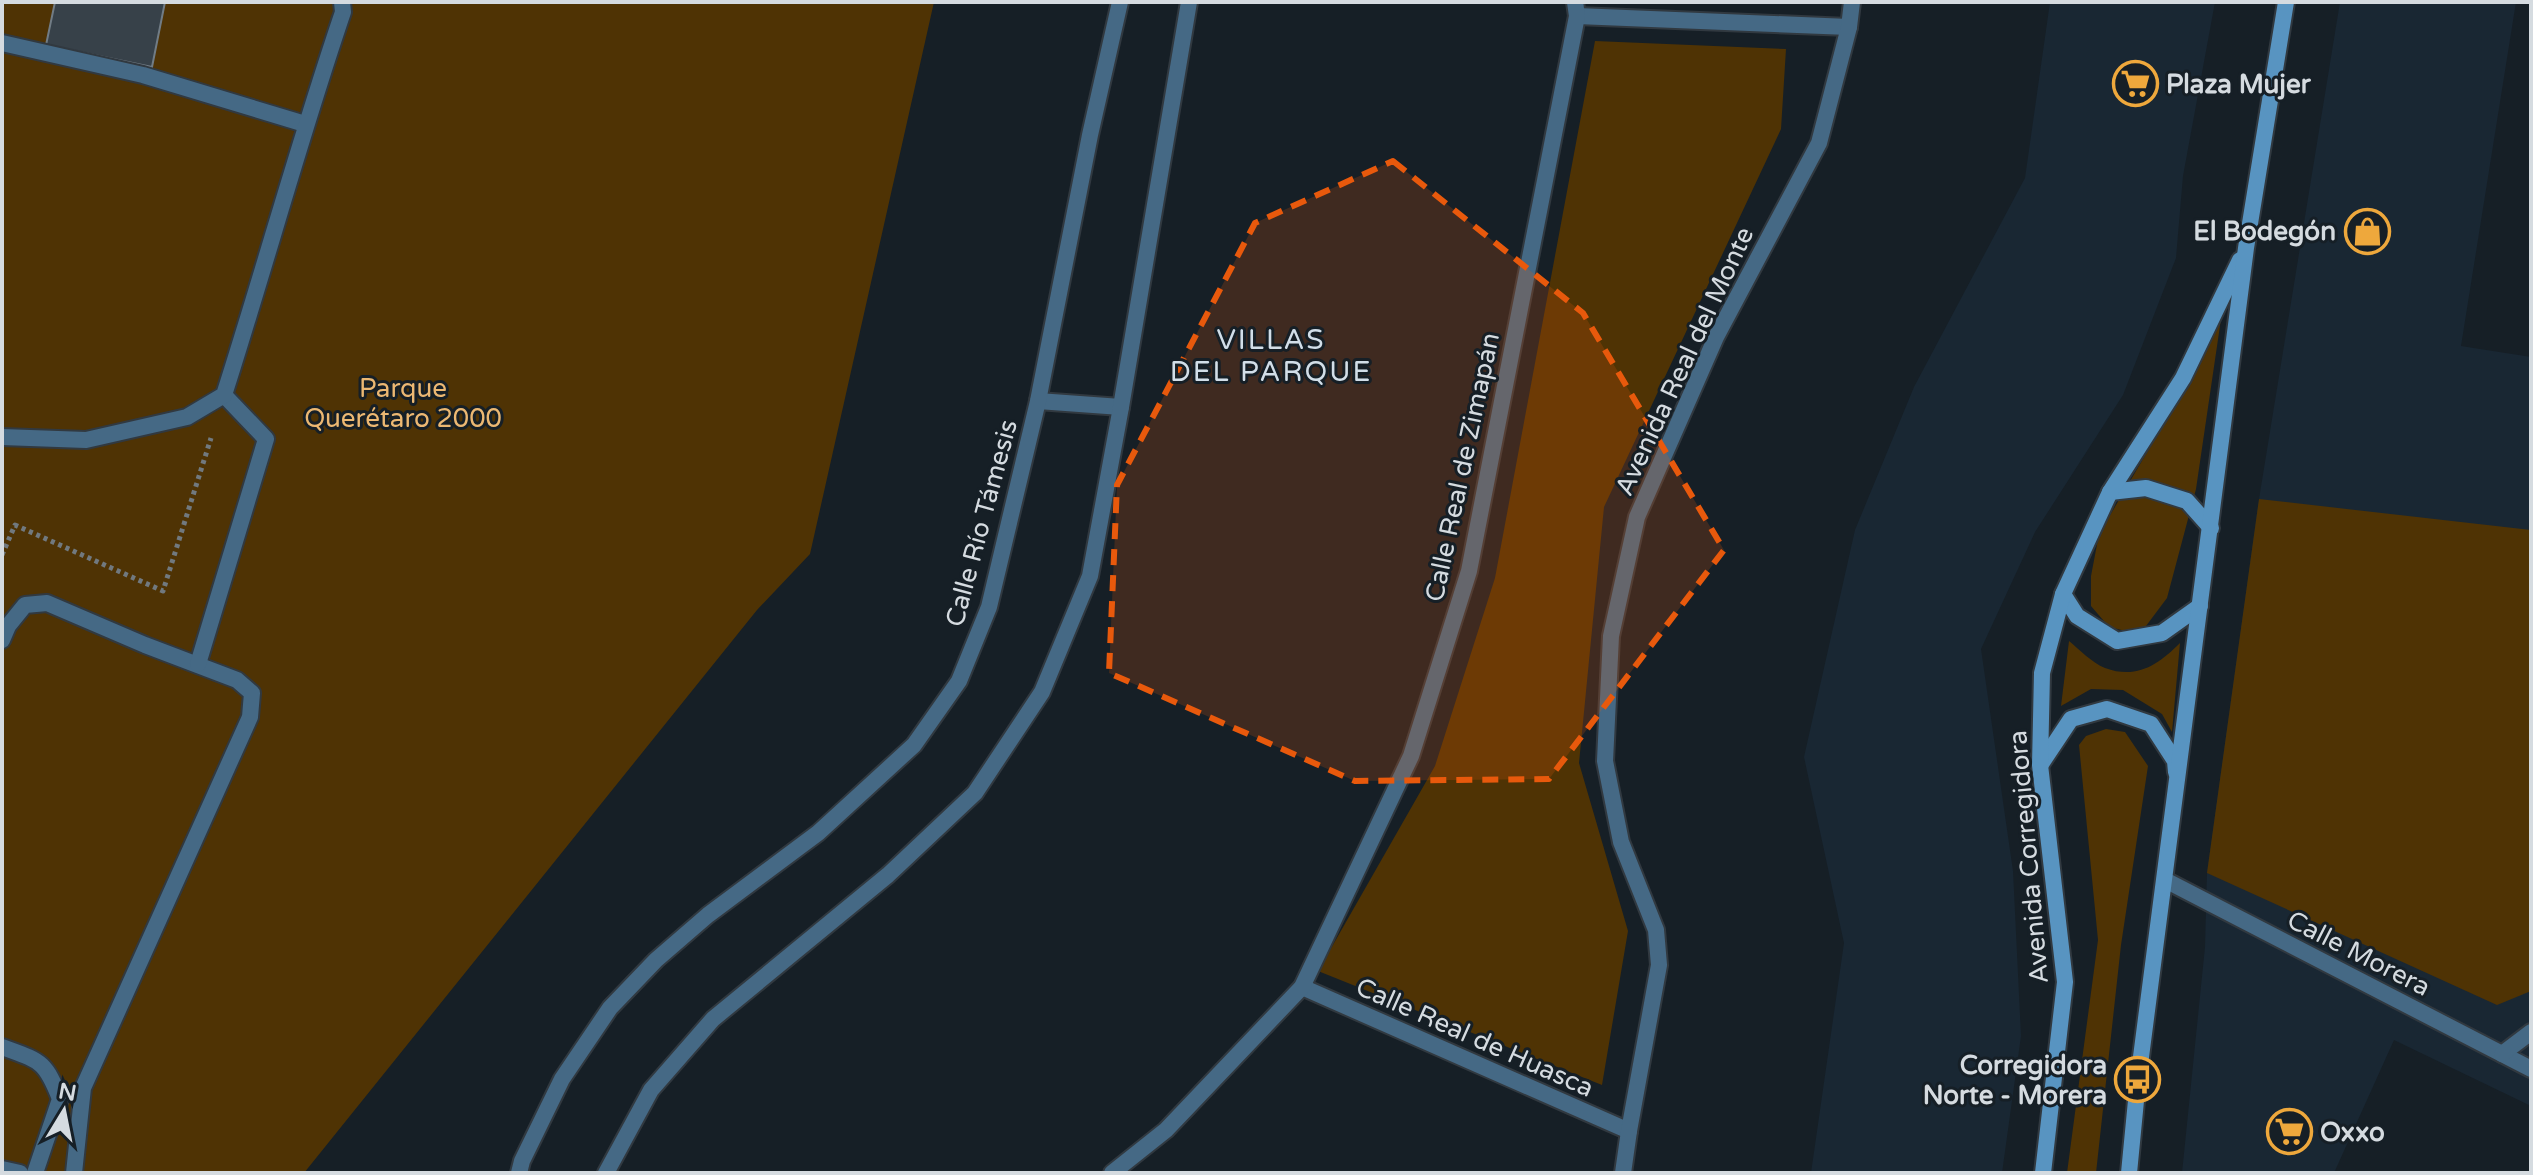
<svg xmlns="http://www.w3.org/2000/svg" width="2533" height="1175" viewBox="0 0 2533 1175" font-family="'Varela Round',sans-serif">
	<rect width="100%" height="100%" fill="#161f26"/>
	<!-- built -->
	<g fill="#192733">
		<path d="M 2050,2 L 2215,2 L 2183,176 L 2176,258 L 2123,395 L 2035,532 L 1981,649 L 2013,871 L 2021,1036 L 2002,1173 L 1811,1173 L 1844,943 L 1804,757 L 1855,530 L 1914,387 L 2025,178 Z"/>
		<path d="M 2340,2 L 2516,2 L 2461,346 L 2531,357 L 2531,1106 L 2394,1040 L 2334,1173 L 2182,1173 L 2205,947 L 2207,873 L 2259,499 Z"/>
	</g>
	<!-- green -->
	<g fill="#4f3304">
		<path d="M 2,2 L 934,2 L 810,554 L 757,610 L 304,1173 L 2,1173 Z"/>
		<path d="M 1595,41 L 1786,49 L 1781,129 L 1604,507 L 1579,763 L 1628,931 L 1602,1085 L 1318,971 L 1435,766 L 1495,578 Z"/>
		<path d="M 2221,319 L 2196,489 L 2167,598 L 2146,626 L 2130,632 L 2109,627 L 2091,606 L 2091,576 L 2099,534 L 2170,413 Z"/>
		<path d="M 2259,499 L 2531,530 L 2531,991 L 2497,1005 L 2207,873 Z"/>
		<path d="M 2069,641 C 2079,649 2092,663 2105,668 C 2137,680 2159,664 2180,643 L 2172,732 L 2162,714 L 2123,690 L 2091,689 L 2061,706 Z"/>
		<path d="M 2106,729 L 2125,732 L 2148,766 L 2121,945 L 2096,1173 L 2067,1173 L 2098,940 L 2079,745 L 2086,736 Z"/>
	</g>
	<!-- building -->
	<path fill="#374149" stroke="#717c85" stroke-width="2" d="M 55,2 L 165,2 L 152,67 L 46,45 Z"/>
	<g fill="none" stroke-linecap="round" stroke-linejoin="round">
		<defs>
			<g id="service">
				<path d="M 2,640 L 8,626 L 25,605 L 47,603 L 145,645 L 237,680 L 252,693 L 250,717 L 83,1088 L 74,1173"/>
				<path d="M 198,664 L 266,439 L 224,395"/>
				<path d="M 2,1047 C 40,1061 45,1060 60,1099 L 35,1173"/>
				<path d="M 2,1169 L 20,1173"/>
			</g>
			<g id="pedestrian">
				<path d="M 2,43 L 143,75 L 305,124"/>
				<path d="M 2,437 L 86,440 L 187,417 L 224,395 C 265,267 300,138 343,12 L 342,2"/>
			</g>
			<g id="minor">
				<path d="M 1577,16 L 1849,27"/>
				<path d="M 1038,401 L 1121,407"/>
				<path d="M 2165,880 L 2531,1069"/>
				<path d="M 1302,987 L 1629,1131"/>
				<path d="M 2502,1054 L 2531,1032"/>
				<path d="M 519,1173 L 522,1161 L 562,1079 L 610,1008 L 656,960 L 708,915 L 818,833 L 914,745 L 959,681 L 989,607 L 1038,401 L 1090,135 L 1120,2"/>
				<path d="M 606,1173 L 651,1090 L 713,1019 L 888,875 L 975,793 L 1042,692 L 1090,576 L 1121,407 L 1189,2"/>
				<path d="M 1112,1173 L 1166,1130 L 1302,987 L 1411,756 L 1469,571 L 1577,16 L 1575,2"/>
				<path d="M 1623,1173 L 1629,1131 L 1659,965 L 1656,930 L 1621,842 L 1605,761 L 1611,636 L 1637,517 L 1716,337 L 1819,143 L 1849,27 L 1852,2"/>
			</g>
			<g id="secondary">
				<path d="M 2110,492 L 2146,488 L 2187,501 L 2211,528"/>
				<path d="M 2063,594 L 2077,616 L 2117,641 L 2162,633 L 2200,606"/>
				<path d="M 2041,764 L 2071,719 L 2107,709 L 2151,724 L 2175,761 L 2176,772"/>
				<path d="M 2043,1173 L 2065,982 L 2040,765 L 2042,673 L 2063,594 L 2110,492 L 2183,378 L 2240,260"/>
				<path d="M 2129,1173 L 2138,1080 L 2246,248 L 2286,2"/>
			</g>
		</defs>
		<!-- service casing -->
		<use href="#service" stroke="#313940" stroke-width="20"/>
		<!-- pedestrian casing -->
		<use href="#pedestrian" stroke="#313940" stroke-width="20"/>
		<!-- minor casing -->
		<use href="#minor" stroke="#313940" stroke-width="20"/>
		<!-- secondary casing -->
		<use href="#secondary" stroke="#313940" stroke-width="20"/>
		<!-- path -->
		<path stroke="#71797f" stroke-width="5" stroke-dasharray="4 4" stroke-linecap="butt" d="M 2,555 L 15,525 L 163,591 L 211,438"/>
		<!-- service -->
		<use href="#service" stroke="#456985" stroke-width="16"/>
		<!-- pedestrian -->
		<use href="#pedestrian" stroke="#456985" stroke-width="16"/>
		<!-- minor -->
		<use href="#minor" stroke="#456985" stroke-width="16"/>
		<!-- secondary -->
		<use href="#secondary" stroke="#5894c1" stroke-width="16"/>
	</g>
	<!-- marked area -->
	<path fill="#e8590c" fill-opacity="0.2" stroke="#e8590c" stroke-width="6" stroke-dasharray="16 10" stroke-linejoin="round" d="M 1393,161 L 1583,313 L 1724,550 L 1549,779 L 1355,781 L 1109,673 L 1117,485 L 1255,223 Z"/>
	<!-- icons -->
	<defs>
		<symbol id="supermarket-ring" viewBox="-11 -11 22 22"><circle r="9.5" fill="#161f26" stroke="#eea83c" stroke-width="1.5"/><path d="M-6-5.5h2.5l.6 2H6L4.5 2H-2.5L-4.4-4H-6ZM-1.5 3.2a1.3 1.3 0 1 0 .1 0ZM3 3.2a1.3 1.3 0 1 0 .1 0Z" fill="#eea83c"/></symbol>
		<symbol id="shop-ring" viewBox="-11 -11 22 22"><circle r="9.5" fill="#161f26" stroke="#eea83c" stroke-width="1.5"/><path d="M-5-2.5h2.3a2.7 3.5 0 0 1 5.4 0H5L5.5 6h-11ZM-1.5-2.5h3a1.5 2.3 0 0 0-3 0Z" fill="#eea83c"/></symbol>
		<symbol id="bus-ring" viewBox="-11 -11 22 22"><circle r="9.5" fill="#161f26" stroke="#eea83c" stroke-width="1.5"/><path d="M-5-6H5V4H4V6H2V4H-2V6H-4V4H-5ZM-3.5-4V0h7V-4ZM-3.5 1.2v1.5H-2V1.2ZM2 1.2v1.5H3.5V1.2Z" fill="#eea83c"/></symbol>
	</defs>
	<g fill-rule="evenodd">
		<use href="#supermarket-ring" x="2110" y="58" width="51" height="51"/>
		<use href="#shop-ring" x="2342" y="206" width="51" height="51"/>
		<use href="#bus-ring" x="2112" y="1054" width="51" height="51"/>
		<use href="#supermarket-ring" x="2264" y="1106" width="51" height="51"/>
	</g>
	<g text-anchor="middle" stroke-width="6" stroke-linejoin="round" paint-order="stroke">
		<!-- poi labels -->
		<g font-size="26" font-weight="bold" fill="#d5dbe0" stroke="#161f26" text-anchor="start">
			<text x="2166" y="93">Plaza Mujer</text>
			<text x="2336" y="240" text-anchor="end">El Bodegón</text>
			<text x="2107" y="1074" text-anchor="end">Corregidora<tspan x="2107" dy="30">Norte - Morera</tspan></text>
			<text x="2320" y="1141">Oxxo</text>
		</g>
		<!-- street labels -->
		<g font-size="26" fill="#d5dbe0" stroke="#161f26">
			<text transform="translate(1684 361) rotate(-65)" y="9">Avenida Real del Monte</text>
			<text transform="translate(1462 467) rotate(-78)" y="9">Calle Real de Zimapán</text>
			<text transform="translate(981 523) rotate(-75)" y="9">Calle Río Támesis</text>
			<text transform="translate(2028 857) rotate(-95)" y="9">Avenida Corregidora</text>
			<text transform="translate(2359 953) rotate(27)" y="9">Calle Morera</text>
			<text transform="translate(1475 1037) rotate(24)" y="9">Calle Real de Huasca</text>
		</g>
		<!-- park labels -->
		<g font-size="26" fill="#ecb872" stroke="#161f26">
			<text x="403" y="397">Parque<tspan x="403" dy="30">Querétaro 2000</tspan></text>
		</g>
		<!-- neighbourhood labels -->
		<g font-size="28" letter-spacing="2" fill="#d2dee8" stroke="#161f26">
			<text x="1271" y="349">VILLAS<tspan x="1271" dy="32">DEL PARQUE</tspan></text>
		</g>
	</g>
	<!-- border -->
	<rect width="2533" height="1175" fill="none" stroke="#d5dbe0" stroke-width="8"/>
	<!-- north arrow -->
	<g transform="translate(64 1111) rotate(10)" stroke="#161f26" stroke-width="6" paint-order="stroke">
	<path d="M0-6L14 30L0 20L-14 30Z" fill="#d5dbe0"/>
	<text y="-12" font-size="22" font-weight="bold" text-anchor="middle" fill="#d5dbe0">N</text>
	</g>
</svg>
